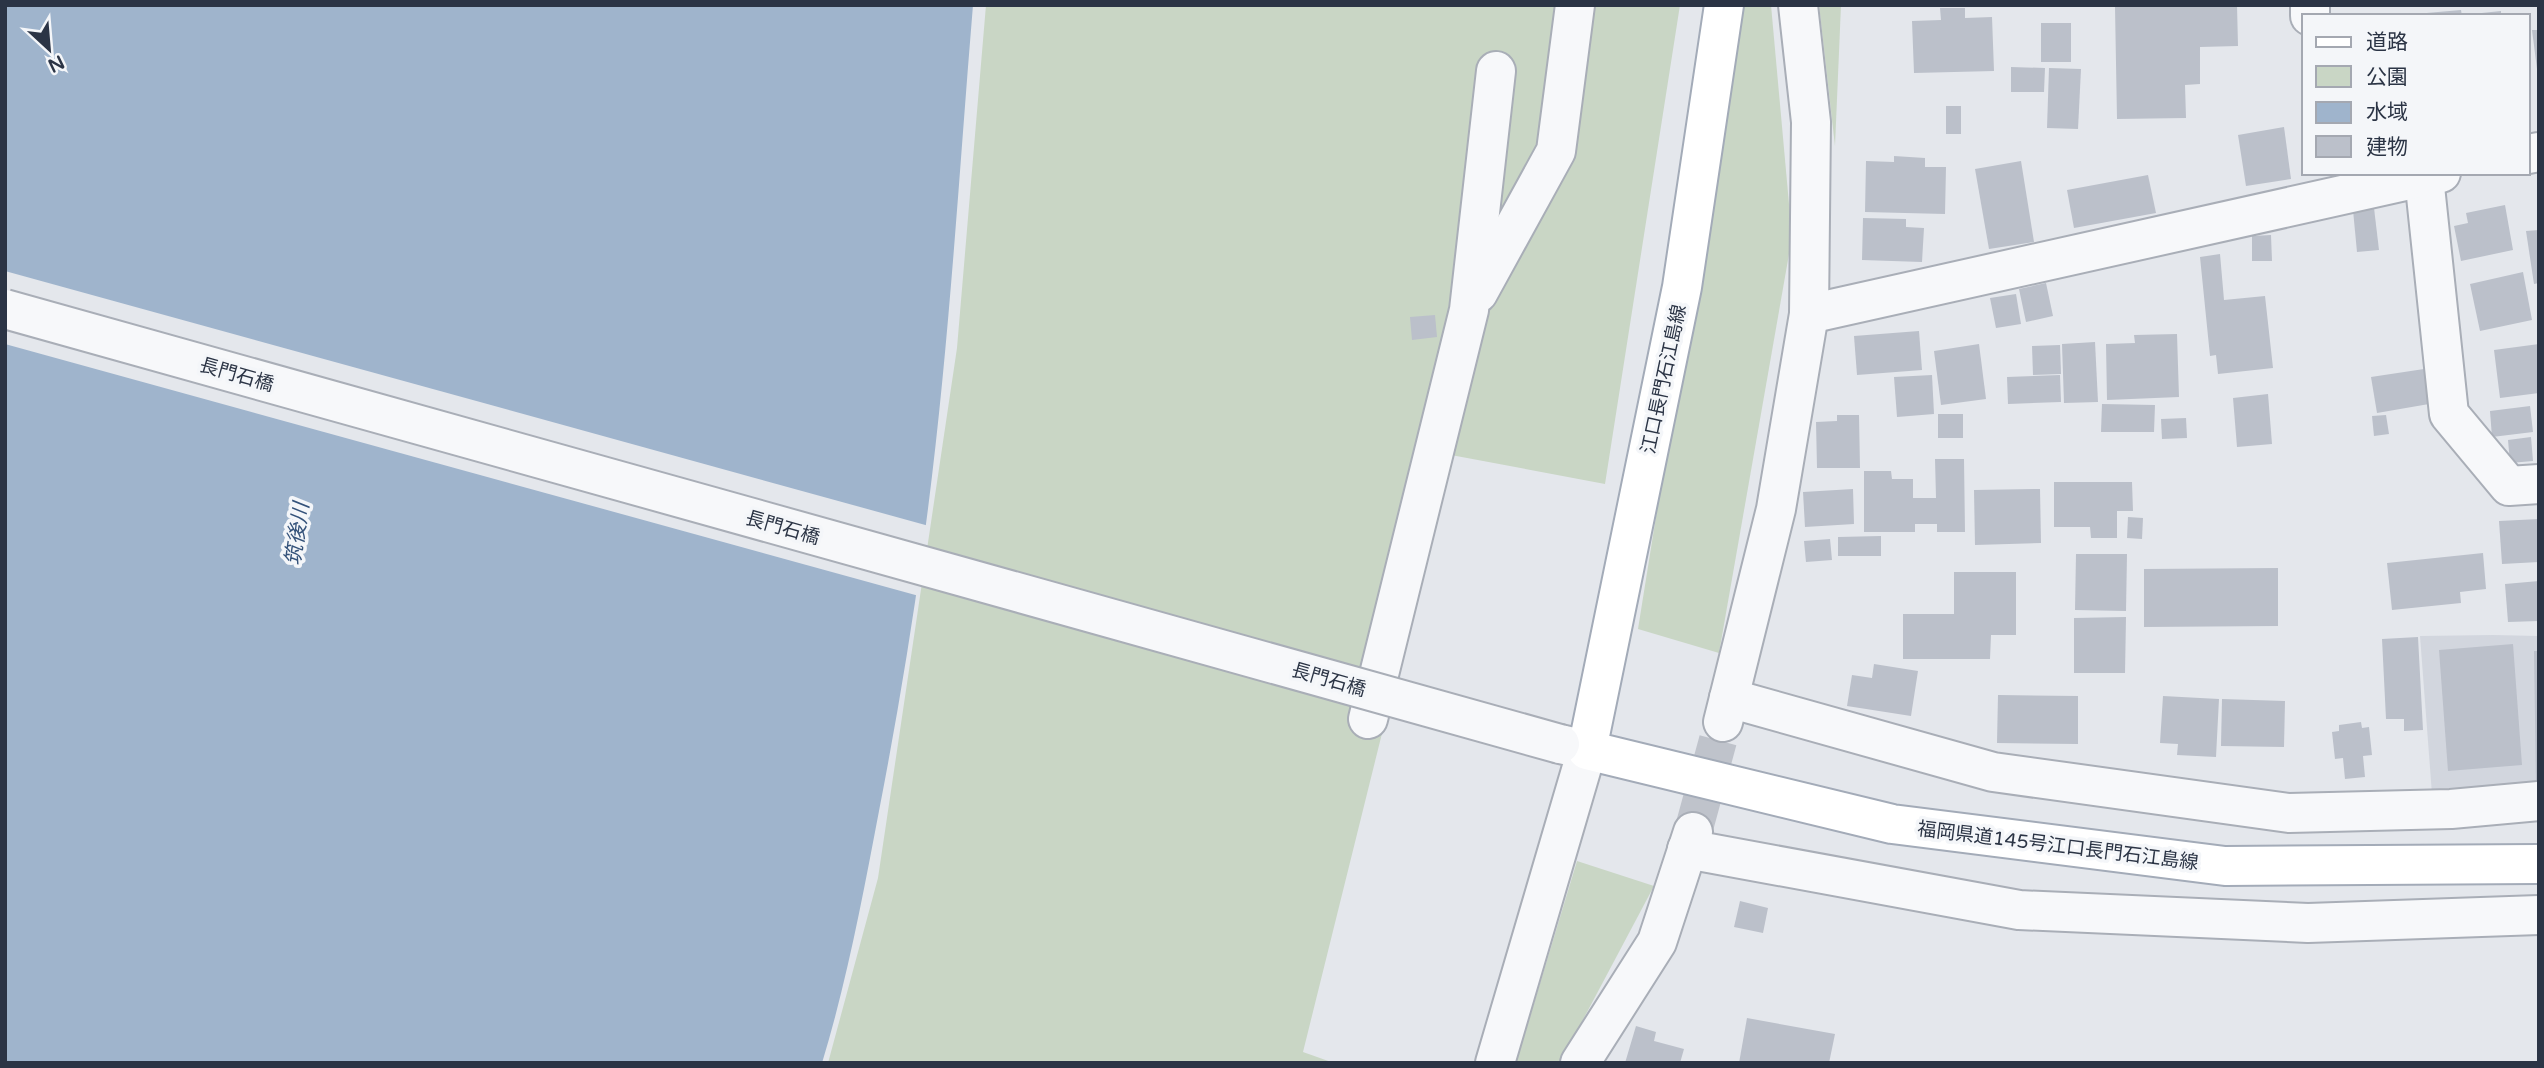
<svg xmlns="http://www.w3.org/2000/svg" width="2544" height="1068" viewBox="0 0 2544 1068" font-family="'Varela Round','Noto Sans JP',sans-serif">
	<rect width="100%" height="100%" fill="#e4e7ec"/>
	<!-- built -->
	<path fill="#d2d6de" d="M 2493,635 L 2539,636 L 2539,790 L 2432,794 L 2420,636 Z"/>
	<!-- green -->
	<g fill="#c9d6c5">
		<path d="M 986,5 L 1680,5 L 1605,484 L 1451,455 L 1303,1052 L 1334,1063 L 828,1063 L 878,878 L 957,348 Z"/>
		<path d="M 1738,5 L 1771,5 L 1792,237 L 1719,653 L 1638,629 Z"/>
		<path d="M 1819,5 L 1841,5 L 1835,146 Z"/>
		<path d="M 1577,861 L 1654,886 L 1560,1063 L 1516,1063 Z"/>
	</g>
	<!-- water -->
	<path fill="#9fb4cc" d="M 5,5 L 973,5 C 958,185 948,367 923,546 C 911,635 896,723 879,811 C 863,895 847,981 822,1063 L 5,1063 Z"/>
	<!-- pier -->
	<path fill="#e4e7ec" d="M 5,271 L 929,526 L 919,596 L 5,344 Z"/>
	<!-- building -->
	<g fill="#bbc0ca">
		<path d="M 2237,5 L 2238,46 L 2200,47 L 2200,84 L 2185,85 L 2186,118 L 2117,119 L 2115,7 Z"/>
		<path d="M 1940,8 L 1965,8 L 1965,18 L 1992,17 L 1994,71 L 1914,73 L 1912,21 L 1941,20 Z"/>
		<path d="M 2461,10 L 2462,16 L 2415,16 L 2415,14 Z"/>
		<path d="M 2501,11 L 2501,16 L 2472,16 L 2472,14 Z"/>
		<rect x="2041" y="23" width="30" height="39"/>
		<path d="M 2532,30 L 2539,30 L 2539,69 L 2537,69 Z"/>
		<path d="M 2011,67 L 2045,68 L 2044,92 L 2011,92 Z"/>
		<path d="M 2049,68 L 2081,69 L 2078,129 L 2047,128 Z"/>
		<rect x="1946" y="106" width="15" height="28"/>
		<path d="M 2284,127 L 2291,179 L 2246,186 L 2238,135 Z"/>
		<path d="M 1894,156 L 1925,158 L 1925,167 L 1946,167 L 1945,214 L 1865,212 L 1866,161 L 1894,162 Z"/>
		<path d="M 2021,161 L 2034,242 L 1989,249 L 1975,169 Z"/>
		<path d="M 2148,175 L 2156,213 L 2074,228 L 2067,190 Z"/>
		<path d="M 2505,205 L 2513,250 L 2461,261 L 2454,226 L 2468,223 L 2466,213 Z"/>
		<path d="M 2374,208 L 2379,250 L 2357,252 L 2353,210 Z"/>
		<path d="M 1863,218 L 1906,219 L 1906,227 L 1924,228 L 1922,262 L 1862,260 Z"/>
		<path d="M 2539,230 L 2539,283 L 2534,284 L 2526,231 Z"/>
		<path d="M 2271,235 L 2272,261 L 2252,261 L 2252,236 Z"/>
		<path d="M 2220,254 L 2224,300 L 2265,296 L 2273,368 L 2218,374 L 2216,355 L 2210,356 L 2200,257 Z"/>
		<path d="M 2523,272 L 2532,320 L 2480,331 L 2470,284 Z"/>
		<path d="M 2046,283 L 2053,316 L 2026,322 L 2019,289 Z"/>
		<path d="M 2016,294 L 2021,324 L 1996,328 L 1990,298 Z"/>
		<path d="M 1435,315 L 1437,337 L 1412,340 L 1410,317 Z"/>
		<path d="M 1919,331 L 1922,370 L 1857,375 L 1854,336 Z"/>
		<path d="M 2177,334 L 2179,397 L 2107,400 L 2106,344 L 2135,343 L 2134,335 Z"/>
		<path d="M 2095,342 L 2098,402 L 2064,403 L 2062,344 Z"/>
		<path d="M 1979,344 L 1986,399 L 1941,405 L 1934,351 Z"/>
		<path d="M 2539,344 L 2539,393 L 2500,398 L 2494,350 Z"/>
		<path d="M 2060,345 L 2061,374 L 2033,375 L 2032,346 Z"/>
		<path d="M 2424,369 L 2429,404 L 2377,413 L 2371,377 Z"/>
		<path d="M 1932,375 L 1934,414 L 1897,417 L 1894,377 Z"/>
		<path d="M 2060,375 L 2061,402 L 2008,404 L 2007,377 Z"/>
		<path d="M 2268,394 L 2272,444 L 2237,447 L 2233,398 Z"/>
		<path d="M 2102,404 L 2155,405 L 2154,432 L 2101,432 Z"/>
		<path d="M 2530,406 L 2533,432 L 2492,437 L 2490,411 Z"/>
		<rect x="1938" y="414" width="25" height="24"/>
		<path d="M 1837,415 L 1859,415 L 1860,468 L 1817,468 L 1816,422 L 1837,421 Z"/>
		<path d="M 2386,415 L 2389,434 L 2374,436 L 2372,416 Z"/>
		<path d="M 2186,418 L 2187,438 L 2162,439 L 2161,419 Z"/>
		<path d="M 2531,437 L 2533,461 L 2510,463 L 2508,440 Z"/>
		<path d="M 1935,459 L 1964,459 L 1965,532 L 1937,532 L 1937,524 L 1915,524 L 1915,532 L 1864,532 L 1864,471 L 1891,471 L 1892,479 L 1913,479 L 1913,498 L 1936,498 Z"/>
		<path d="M 2054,482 L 2132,482 L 2133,511 L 2117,511 L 2117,538 L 2091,538 L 2090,527 L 2054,527 Z"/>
		<path d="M 1853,489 L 1854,524 L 1805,527 L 1803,492 Z"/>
		<path d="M 2040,489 L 2041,543 L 1975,545 L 1974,490 Z"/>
		<path d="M 2128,517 L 2143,518 L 2142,539 L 2127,538 Z"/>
		<path d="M 2539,519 L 2539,562 L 2502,564 L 2499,521 Z"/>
		<path d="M 1881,536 L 1881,556 L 1838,556 L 1838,537 Z"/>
		<path d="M 1830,539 L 1832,560 L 1806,562 L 1804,541 Z"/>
		<path d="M 2483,553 L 2486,589 L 2460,592 L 2461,603 L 2392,610 L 2387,563 Z"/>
		<path d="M 2076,554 L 2127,554 L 2126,611 L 2075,610 Z"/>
		<path d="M 2278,568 L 2278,626 L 2144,627 L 2144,569 Z"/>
		<path d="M 1954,572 L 2016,572 L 2016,635 L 1991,635 L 1990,659 L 1903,659 L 1903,614 L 1954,614 Z"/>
		<path d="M 2539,581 L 2539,621 L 2508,622 L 2505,584 Z"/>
		<path d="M 2126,617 L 2125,673 L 2074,673 L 2074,618 Z"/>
		<path d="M 2418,637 L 2423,730 L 2404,731 L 2404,719 L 2386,719 L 2382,639 Z"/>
		<path d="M 2513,644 L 2522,765 L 2448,771 L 2439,650 Z"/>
		<path d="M 2534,651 L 2539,651 L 2539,783 L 2536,784 Z"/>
		<path d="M 1874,664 L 1918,671 L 1911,716 L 1847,706 L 1852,675 L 1872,678 Z"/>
		<path d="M 1998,695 L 2078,696 L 2078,744 L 1997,743 Z"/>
		<path d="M 2163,696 L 2219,699 L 2216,757 L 2177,755 L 2178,744 L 2160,743 Z"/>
		<path d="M 2222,699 L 2285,701 L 2284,747 L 2221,746 Z"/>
		<path d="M 2361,722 L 2362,728 L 2369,727 L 2372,755 L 2363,756 L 2365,777 L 2345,779 L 2343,758 L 2335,759 L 2332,732 L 2339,731 L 2339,725 Z"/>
		<path d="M 1740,901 L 1768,908 L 1763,933 L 1734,927 Z"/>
		<path d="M 1747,1018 L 1835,1034 L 1829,1063 L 1739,1063 Z"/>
		<path d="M 1636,1026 L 1656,1032 L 1654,1041 L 1684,1049 L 1680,1063 L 1625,1063 Z"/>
	</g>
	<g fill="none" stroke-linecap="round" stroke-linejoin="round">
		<!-- minor-tunnel -->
		<path stroke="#bfc3cb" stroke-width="38" stroke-dasharray="38 19" stroke-linecap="butt" d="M 1693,832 L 1723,722"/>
		<defs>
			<g id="minor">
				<path d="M 2310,5 L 2310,16"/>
				<path d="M 2528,154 L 2539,152"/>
				<path d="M 2424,177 L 2449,414 L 2509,486 L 2539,484"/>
				<path d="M 1478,293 L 1556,151 L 1575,5"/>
				<path d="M 1809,314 L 2441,173"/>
				<path d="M 1729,698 L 1993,772 L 2289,813 L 2451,809 L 2539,801"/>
				<path d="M 1368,719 L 1469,310 L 1496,71"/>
				<path d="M 1723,722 L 1776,509 L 1809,314 L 1811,122 L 1798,5"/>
				<path d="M 1687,849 L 2019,910 L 2308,923 L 2539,915"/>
				<path d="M 1495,1063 L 1587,750 L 1560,744"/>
				<path d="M 1580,1063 L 1657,942 L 1693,832"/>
			</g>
			<path id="major" d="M 1724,5 L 1682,287 L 1587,750 L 1892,824 L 2225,866 L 2539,864"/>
		</defs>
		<!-- minor casing -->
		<use href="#minor" stroke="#a9aeb7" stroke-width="42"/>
		<!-- major casing -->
		<use href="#major" stroke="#a3abb8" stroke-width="42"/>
		<!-- minor -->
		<use href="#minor" stroke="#f7f8fa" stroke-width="38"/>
		<!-- major -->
		<use href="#major" stroke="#fff" stroke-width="38"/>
		<defs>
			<path id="minor-bridge" d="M 5,309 L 1560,744"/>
		</defs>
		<!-- minor-bridge casing -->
		<use href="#minor-bridge" stroke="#a9aeb7" stroke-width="42" stroke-linecap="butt"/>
		<!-- minor-bridge -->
		<use href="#minor-bridge" stroke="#f7f8fa" stroke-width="38"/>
	</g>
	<g text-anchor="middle" stroke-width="7" stroke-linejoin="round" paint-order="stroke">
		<!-- street labels -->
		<g font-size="19" fill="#2b3445" stroke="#f4f6f9">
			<text transform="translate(237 374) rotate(16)" y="7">長門石橋</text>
			<text transform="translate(1663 379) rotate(-78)" y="7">江口長門石江島線</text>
			<text transform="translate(783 527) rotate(16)" y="7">長門石橋</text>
			<text transform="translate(1329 679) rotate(16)" y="7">長門石橋</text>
			<text transform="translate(2058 845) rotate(7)" y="7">福岡県道145号江口長門石江島線</text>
		</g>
		<!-- water labels -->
		<g font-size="21" font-style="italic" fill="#34527a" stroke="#f4f6f9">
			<text transform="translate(297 534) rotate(-82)" y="7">筑後川</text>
		</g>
	</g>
	<!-- border -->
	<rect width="2544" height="1068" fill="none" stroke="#2b3445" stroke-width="14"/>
	<!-- legend -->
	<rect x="2302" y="14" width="228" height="161" fill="#f4f6f9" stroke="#a4a8b1" stroke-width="2"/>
	<rect x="2316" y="37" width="35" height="10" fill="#ffffff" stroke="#a4a8b1" stroke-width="2"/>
	<text x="2366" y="49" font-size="21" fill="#2b3445">道路</text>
	<rect x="2316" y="66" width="35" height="21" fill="#c9d6c5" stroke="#a4a8b1" stroke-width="2"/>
	<text x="2366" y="84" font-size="21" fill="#2b3445">公園</text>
	<rect x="2316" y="102" width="35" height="21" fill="#9fb4cc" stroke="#a4a8b1" stroke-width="2"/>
	<text x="2366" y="119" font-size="21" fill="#2b3445">水域</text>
	<rect x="2316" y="136" width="35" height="21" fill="#bbc0ca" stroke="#a4a8b1" stroke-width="2"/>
	<text x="2366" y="154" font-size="21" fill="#2b3445">建物</text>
	<!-- north arrow -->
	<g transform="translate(49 49) rotate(154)" stroke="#f4f6f9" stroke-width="5" paint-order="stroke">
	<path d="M0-5L12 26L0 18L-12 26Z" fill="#2b3445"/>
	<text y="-10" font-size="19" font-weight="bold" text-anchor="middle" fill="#2b3445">N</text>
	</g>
</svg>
